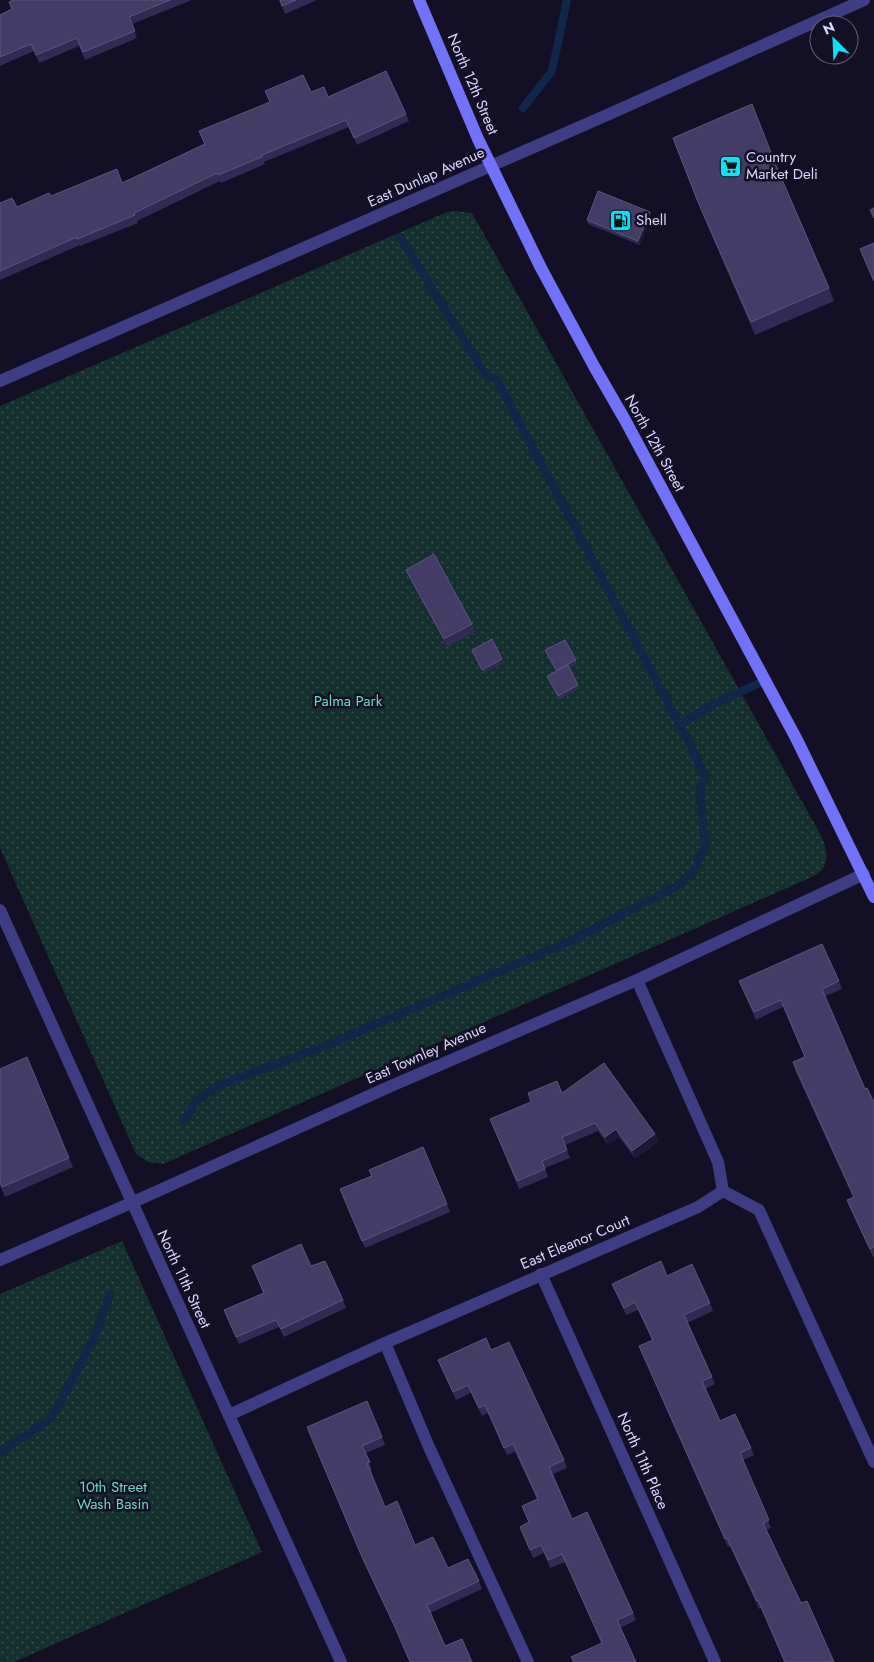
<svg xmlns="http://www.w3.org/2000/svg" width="874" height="1662" viewBox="0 0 874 1662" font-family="Jost,sans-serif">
	<defs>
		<pattern id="park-dots" width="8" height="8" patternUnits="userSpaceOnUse" patternTransform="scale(1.25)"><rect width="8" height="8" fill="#132f2e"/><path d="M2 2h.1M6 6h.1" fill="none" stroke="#354c4d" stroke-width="1.8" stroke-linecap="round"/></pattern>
	</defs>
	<rect width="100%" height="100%" fill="#131026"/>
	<!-- park -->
	<g fill="url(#park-dots)">
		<path d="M 455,211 L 472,213 L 805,807 C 816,828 842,860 814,876 L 163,1164 L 148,1162 L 136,1154 L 0,848 L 0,406 L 447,212 Z"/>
		<path d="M 122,1241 L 262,1552 L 14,1662 L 0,1662 L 0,1294 Z"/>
	</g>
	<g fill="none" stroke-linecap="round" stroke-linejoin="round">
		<!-- stream -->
		<g stroke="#102749" stroke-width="8">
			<path d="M 523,108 L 552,71 L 567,0"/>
			<path d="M 679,725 L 716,703 L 764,681"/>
			<path d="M 184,1120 L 197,1101 L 215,1087 L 320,1048 L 568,942 L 677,886 L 694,871 L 705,846 L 700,790 L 705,778 L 693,750 L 497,380 L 485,374 L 400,237"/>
			<path d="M 0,1452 L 51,1419 L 93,1340 L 110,1294"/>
		</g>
		<!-- lane -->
		<g stroke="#3e3d83" stroke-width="12">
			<path d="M 723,1191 L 759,1210 L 874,1462"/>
			<path d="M 385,1343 L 429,1447 L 528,1662"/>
		</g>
		<!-- street -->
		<g stroke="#3e3d83" stroke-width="12">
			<path d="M 0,381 L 607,115 L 864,0"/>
			<path d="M 0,910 C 113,1161 227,1411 341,1662"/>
			<path d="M 0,1260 L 131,1203 L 391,1086 L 637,980 L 864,874"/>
			<path d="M 541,1274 L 715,1662"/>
			<path d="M 229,1415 L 385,1343 L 698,1207 L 723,1191 L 718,1162 L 637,980"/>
		</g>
		<!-- secondary -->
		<path stroke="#7271f9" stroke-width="12" d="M 419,0 L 478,139 L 541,268 L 595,368 L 625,420 L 796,738 L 874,897"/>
	</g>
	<!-- wall -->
	<g fill="#312a53">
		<path d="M 13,0 L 192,0 L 132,24 L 137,38 L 85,60 L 79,46 L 39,63 L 34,51 L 0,66 L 0,15 L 12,10 L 9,2 Z"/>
		<path d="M 279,0 L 317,0 L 285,14 Z"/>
		<path d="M 311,92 L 328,97 L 406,114 L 409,121 L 357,145 L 349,127 L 264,162 L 265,164 L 221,183 L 220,181 L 137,221 L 138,223 L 80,246 L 80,245 L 0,280 L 0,203 L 17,207 L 51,196 L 122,183 L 204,144 L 199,131 Z"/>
		<path d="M 678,151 L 777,168 L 829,288 L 834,301 L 755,335 L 703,215 Z"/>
		<path d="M 650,212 L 651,216 L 640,245 L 588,224 L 587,220 Z"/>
		<path d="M 874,243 L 874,283 L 860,249 Z"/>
		<path d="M 406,570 L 472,624 L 475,632 L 447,647 L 409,577 Z"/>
		<path d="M 472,650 L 502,659 L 503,663 L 484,673 Z"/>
		<path d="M 545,650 L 576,660 L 577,664 L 569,668 L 579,689 L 559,700 L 547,676 L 556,671 Z"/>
		<path d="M 739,981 L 839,981 L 842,989 L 825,996 L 865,1089 L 874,1102 L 874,1256 L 873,1257 L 850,1208 L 847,1200 L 853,1197 L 795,1070 L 793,1062 L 805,1057 L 783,1007 L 756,1020 Z"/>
		<path d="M 0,1069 L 69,1158 L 73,1167 L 5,1197 L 0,1185 Z"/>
		<path d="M 562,1093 L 655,1134 L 658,1142 L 635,1158 L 619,1137 L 608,1145 L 598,1131 L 565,1145 L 570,1158 L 545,1168 L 548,1177 L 519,1189 L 490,1119 Z"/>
		<path d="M 369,1170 L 447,1204 L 450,1212 L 365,1248 L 340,1189 L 371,1176 Z"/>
		<path d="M 252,1266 L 311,1266 L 343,1300 L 346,1308 L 284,1337 L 279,1327 L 239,1344 L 224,1310 L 263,1293 Z"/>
		<path d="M 667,1276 L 710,1303 L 713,1311 L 687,1323 L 715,1384 L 705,1389 L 720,1421 L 751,1448 L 754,1455 L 743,1460 L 771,1528 L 766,1530 L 801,1603 L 834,1662 L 784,1662 L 761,1608 L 759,1609 L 730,1546 L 728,1547 L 642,1354 L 639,1346 L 652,1340 L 638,1310 L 626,1315 L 612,1284 Z"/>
		<path d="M 491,1350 L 564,1460 L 567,1468 L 553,1474 L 572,1519 L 633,1613 L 636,1620 L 620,1628 L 636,1662 L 573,1662 L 571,1657 L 602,1643 L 565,1562 L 550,1568 L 544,1553 L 533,1558 L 520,1527 L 529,1523 L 522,1506 L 537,1499 L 515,1452 L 507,1455 L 488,1413 L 482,1416 L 471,1393 L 456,1400 L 438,1360 Z"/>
		<path d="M 307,1427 L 382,1437 L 385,1445 L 366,1453 L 372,1470 L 370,1471 L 385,1507 L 415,1545 L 448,1568 L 479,1581 L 482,1589 L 430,1613 L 445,1646 L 472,1662 L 410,1662 L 397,1632 L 365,1564 Z"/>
	</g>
	<!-- shaded-wall -->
	<g fill="#1d1839">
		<path d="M 650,212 L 651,216 L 640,245 L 638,241 Z"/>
		<path d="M 616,1129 L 619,1137 L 608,1145 L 605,1137 Z"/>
		<path d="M 655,1134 L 658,1142 L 635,1158 L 632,1151 Z"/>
	</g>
	<!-- building -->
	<g fill="#433c65" stroke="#5b547d">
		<path d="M 13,0 L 170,0 L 129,17 L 135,31 L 83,52 L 77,38 L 36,55 L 31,44 L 0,57 L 0,15 L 12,9 L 9,2 Z"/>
		<path d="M 280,0 L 296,0 L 282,6 Z"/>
		<path d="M 386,71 L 406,114 L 354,138 L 346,120 L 262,155 L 262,157 L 218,175 L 217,173 L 134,213 L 135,215 L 77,239 L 77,237 L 0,271 L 0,203 L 12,198 L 17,207 L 49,193 L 51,196 L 117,169 L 122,183 L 205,144 L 199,131 L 270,102 L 265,91 L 303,75 L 311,92 L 324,87 L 328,97 Z"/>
		<path d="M 752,104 L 777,168 L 829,288 L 751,322 L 698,202 L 673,138 Z"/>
		<path d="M 598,191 L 650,212 L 638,241 L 587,220 Z"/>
		<path d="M 874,208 L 874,218 L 870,210 Z"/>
		<path d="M 874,243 L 874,281 L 860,249 Z"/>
		<path d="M 434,554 L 472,624 L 444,639 L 406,570 Z"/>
		<path d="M 492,639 L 502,659 L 482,670 L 472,650 Z"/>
		<path d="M 565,640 L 576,660 L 556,670 L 545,650 Z"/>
		<path d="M 568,665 L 578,685 L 558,696 L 547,676 Z"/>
		<path d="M 822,944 L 839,981 L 822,989 L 865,1089 L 867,1088 L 874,1102 L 874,1247 L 870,1249 L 847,1200 L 854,1197 L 793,1062 L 805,1057 L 781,1000 L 754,1012 L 739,981 Z"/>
		<path d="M 27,1057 L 69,1158 L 2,1187 L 0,1183 L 0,1069 Z"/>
		<path d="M 604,1063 L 655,1134 L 632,1151 L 616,1129 L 605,1137 L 595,1123 L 562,1137 L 567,1150 L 542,1161 L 545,1169 L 517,1181 L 490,1119 L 531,1102 L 528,1093 L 557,1081 L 562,1093 Z"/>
		<path d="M 423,1147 L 447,1204 L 362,1241 L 340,1189 L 372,1176 L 369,1170 Z"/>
		<path d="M 301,1244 L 311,1266 L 325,1261 L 343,1300 L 281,1329 L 276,1320 L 236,1337 L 224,1310 L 264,1293 L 252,1266 Z"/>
		<path d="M 661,1261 L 667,1276 L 692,1264 L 710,1303 L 684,1315 L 712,1377 L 702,1381 L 720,1421 L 735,1414 L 751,1448 L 740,1453 L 769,1520 L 763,1523 L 801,1603 L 807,1601 L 834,1662 L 785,1662 L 758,1600 L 757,1601 L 727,1538 L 725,1539 L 639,1346 L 653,1340 L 635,1302 L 624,1308 L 612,1284 Z"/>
		<path d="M 486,1338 L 491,1350 L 509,1342 L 564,1460 L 549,1467 L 572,1519 L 587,1512 L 633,1613 L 617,1620 L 636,1662 L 574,1662 L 571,1657 L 602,1643 L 562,1554 L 548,1560 L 541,1545 L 530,1550 L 520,1527 L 529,1522 L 522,1506 L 538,1499 L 513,1444 L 504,1448 L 485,1405 L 479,1408 L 468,1385 L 453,1392 L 438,1360 Z"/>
		<path d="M 367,1401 L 382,1437 L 362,1446 L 370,1462 L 367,1463 L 385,1507 L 397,1501 L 415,1545 L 433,1537 L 448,1568 L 468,1559 L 479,1581 L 427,1605 L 445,1646 L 462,1639 L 472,1662 L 410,1662 L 394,1625 L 362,1557 L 307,1427 Z"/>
	</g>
	<!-- icons -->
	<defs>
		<symbol id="supermarket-square" viewBox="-11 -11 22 22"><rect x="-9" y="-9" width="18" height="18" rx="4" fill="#0ae2f5" stroke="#131026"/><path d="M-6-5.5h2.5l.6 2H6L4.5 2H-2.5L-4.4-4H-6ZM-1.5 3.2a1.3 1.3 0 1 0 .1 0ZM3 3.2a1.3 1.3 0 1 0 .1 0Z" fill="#111"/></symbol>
		<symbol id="fuel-square" viewBox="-11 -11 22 22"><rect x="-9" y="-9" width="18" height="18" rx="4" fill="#0ae2f5" stroke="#131026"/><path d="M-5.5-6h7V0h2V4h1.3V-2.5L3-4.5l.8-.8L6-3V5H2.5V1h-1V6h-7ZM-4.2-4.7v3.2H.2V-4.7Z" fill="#111"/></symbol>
	</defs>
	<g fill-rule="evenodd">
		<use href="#supermarket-square" x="718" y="154" width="25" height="25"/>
		<use href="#fuel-square" x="608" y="208" width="25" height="25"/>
	</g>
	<g text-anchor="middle" stroke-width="5" stroke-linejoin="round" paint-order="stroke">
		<!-- street labels -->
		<g font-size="15" fill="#dad6fd" stroke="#131026">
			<text transform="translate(473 84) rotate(67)" y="5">North 12th Street</text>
			<text transform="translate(426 177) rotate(-24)" y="5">East Dunlap Avenue</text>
			<text transform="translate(655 443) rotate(61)" y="5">North 12th Street</text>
			<text transform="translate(426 1053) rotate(-24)" y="5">East Townley Avenue</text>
			<text transform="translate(575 1242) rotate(-23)" y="5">East Eleanor Court</text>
			<text transform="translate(184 1279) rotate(65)" y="5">North 11th Street</text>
			<text transform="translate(643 1461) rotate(66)" y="5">North 11th Place</text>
		</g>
		<!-- poi labels -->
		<g font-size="15" fill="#dad6fd" stroke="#131026" text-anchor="start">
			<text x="746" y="162">Country<tspan x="746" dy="17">Market Deli</tspan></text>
			<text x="636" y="225">Shell</text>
		</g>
		<!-- park labels -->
		<g font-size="15" fill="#64dbbb" stroke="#131026">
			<text x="348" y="706">Palma Park</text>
			<text x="113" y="1492">10th Street<tspan x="113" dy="17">Wash Basin</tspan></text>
		</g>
	</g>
	<!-- north arrow -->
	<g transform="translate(834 40) rotate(336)"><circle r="24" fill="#131026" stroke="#635f7c"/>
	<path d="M0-4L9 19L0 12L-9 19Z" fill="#0ae2f5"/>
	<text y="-8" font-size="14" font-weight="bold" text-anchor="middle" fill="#dad6fd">N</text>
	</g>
</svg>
